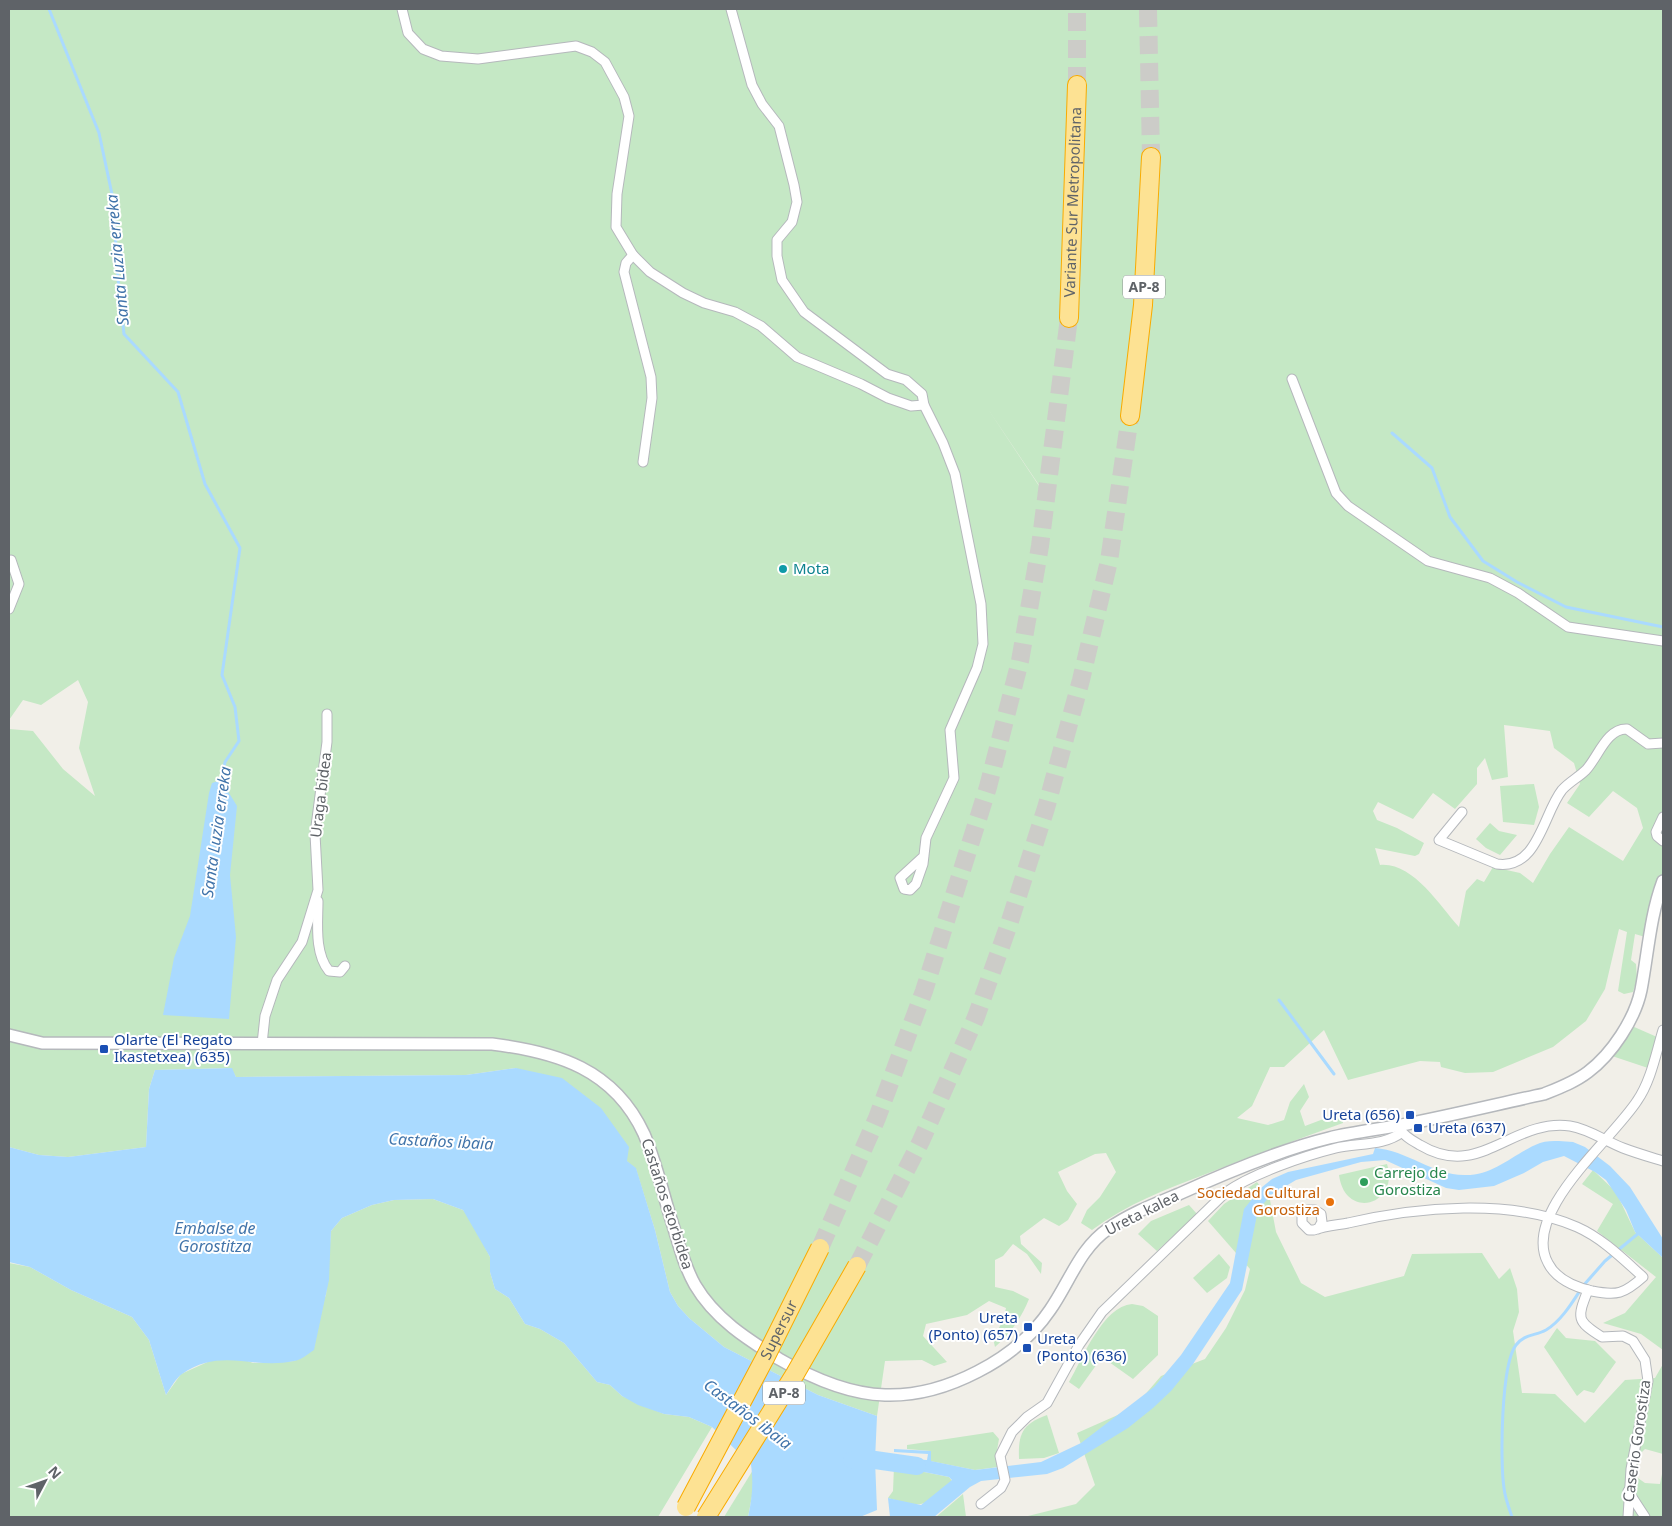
<svg xmlns="http://www.w3.org/2000/svg" width="1672" height="1526" viewBox="0 0 1672 1526" font-family="'Noto Sans',sans-serif">
	<rect width="100%" height="100%" fill="#f1efe8"/>
	<!-- green -->
	<g fill="#c5e8c5" fill-rule="evenodd">
		<path d="M 9,9 L 1663,9 L 1663,895 L 1652,939 L 1635,934 L 1631,960 L 1636,964 L 1637,979 L 1633,992 L 1624,994 L 1618,991 L 1627,932 L 1619,929 L 1605,989 L 1586,1021 L 1553,1047 L 1493,1072 L 1465,1073 L 1441,1067 L 1440,1062 L 1420,1061 L 1348,1080 L 1324,1030 L 1284,1067 L 1270,1067 L 1252,1106 L 1237,1118 L 1268,1125 L 1284,1120 L 1290,1102 L 1304,1084 L 1309,1097 L 1300,1111 L 1305,1126 L 1342,1112 L 1343,1123 C 1297,1140 1251,1156 1206,1174 C 1166,1189 1127,1204 1092,1230 L 1081,1223 L 1087,1210 L 1100,1197 L 1116,1172 L 1106,1153 L 1095,1154 L 1058,1172 L 1067,1191 L 1077,1204 L 1068,1220 L 1059,1226 L 1044,1218 L 1020,1236 L 1021,1244 L 1042,1263 L 1041,1274 L 1027,1254 L 1013,1244 L 1003,1256 L 995,1260 L 995,1287 L 1013,1291 L 1029,1299 C 1022,1317 1010,1334 995,1347 L 993,1338 L 1003,1321 L 1006,1308 L 989,1301 L 967,1315 L 926,1324 L 923,1336 L 947,1362 L 934,1366 L 922,1360 L 885,1361 L 877,1416 L 818,1395 L 724,1347 L 689,1318 L 678,1306 L 670,1292 L 655,1230 L 636,1169 L 516,1068 L 466,1075 L 236,1077 L 231,1068 L 155,1070 L 149,1089 L 146,1147 L 68,1157 L 39,1155 L 9,1147 L 9,729 L 33,731 L 63,769 L 95,796 L 79,748 L 88,702 L 78,680 L 41,705 L 23,700 L 9,720 ZM 988,409 L 1049,500 L 1049,501 ZM 1504,725 L 1550,731 L 1554,748 L 1574,763 L 1580,784 L 1567,803 L 1589,817 L 1613,791 L 1637,808 L 1643,828 L 1623,861 L 1569,827 L 1550,854 L 1533,883 L 1520,873 L 1493,867 L 1484,882 L 1477,879 L 1466,891 L 1459,927 C 1439,905 1413,862 1380,865 L 1375,848 L 1415,856 L 1419,854 L 1424,843 L 1397,828 L 1377,820 L 1373,811 L 1378,802 L 1413,819 L 1433,793 L 1455,809 L 1477,784 L 1477,768 L 1485,758 L 1492,780 L 1508,777 Z"/>
		<path d="M 1534,784 L 1539,807 L 1534,825 L 1503,822 L 1500,786 Z"/>
		<path d="M 1490,823 L 1499,831 L 1517,835 L 1500,855 L 1486,848 L 1476,839 Z"/>
		<path d="M 1632,1026 L 1657,1037 L 1648,1068 L 1612,1056 Z"/>
		<path d="M 1387,1164 C 1400,1205 1345,1221 1339,1175 Z"/>
		<path d="M 1593,1170 L 1616,1192 L 1635,1232 L 1663,1258 L 1663,1350 L 1641,1334 L 1603,1323 L 1625,1313 L 1656,1277 L 1597,1231 L 1613,1204 L 1582,1184 Z"/>
		<path d="M 1257,1182 L 1270,1200 L 1276,1232 L 1301,1283 L 1325,1297 L 1404,1276 L 1412,1254 L 1482,1253 L 1499,1279 L 1510,1268 L 1517,1289 L 1519,1312 L 1513,1331 L 1522,1393 L 1555,1394 L 1585,1423 L 1625,1380 L 1655,1378 L 1663,1364 L 1663,1454 L 1645,1449 L 1641,1453 L 1635,1476 L 1645,1483 L 1660,1484 L 1663,1469 L 1663,1517 L 1024,1517 L 1076,1504 L 1095,1485 L 1077,1433 L 1120,1414 L 1142,1398 L 1161,1376 L 1205,1359 L 1226,1328 L 1245,1290 L 1250,1269 L 1208,1221 L 1224,1204 Z"/>
		<path d="M 433,1199 L 463,1210 L 470,1218 L 490,1257 L 490,1272 L 495,1289 L 509,1298 L 525,1324 L 540,1329 L 564,1343 L 597,1382 L 610,1385 L 622,1396 L 664,1414 L 689,1417 L 712,1427 L 658,1517 L 9,1517 L 9,1263 L 30,1267 L 71,1290 L 132,1317 L 149,1340 L 166,1395 L 181,1374 L 212,1360 L 245,1360 L 253,1363 L 295,1361 L 326,1295 L 331,1231 L 342,1218 L 372,1205 L 394,1200 Z"/>
		<path d="M 1189,1205 L 1197,1214 L 1157,1251 L 1138,1234 L 1151,1221 Z"/>
		<path d="M 1219,1254 L 1230,1267 L 1227,1278 L 1207,1293 L 1193,1278 Z"/>
		<path d="M 1132,1304 L 1143,1306 L 1158,1316 L 1158,1355 L 1133,1379 L 1102,1357 L 1079,1389 L 1069,1382 C 1082,1359 1103,1306 1132,1304 Z"/>
		<path d="M 1557,1328 L 1566,1338 L 1595,1341 L 1616,1362 L 1594,1393 L 1584,1390 L 1577,1396 L 1544,1347 Z"/>
		<path d="M 1047,1415 L 1059,1453 L 1044,1458 L 1019,1459 C 1018,1434 1022,1424 1047,1415 Z"/>
		<path d="M 993,1432 L 999,1439 L 996,1456 L 998,1467 L 975,1470 L 930,1461 L 931,1451 L 907,1449 L 907,1445 Z"/>
		<path d="M 894,1466 L 949,1477 L 952,1481 C 921,1507 928,1509 888,1498 L 893,1491 Z"/>
		<path d="M 753,1470 L 753,1491 L 748,1517 L 724,1517 Z"/>
		<path d="M 963,1494 L 966,1517 L 936,1517 Z"/>
	</g>
	<!-- water -->
	<g fill="#aadaff">
		<path d="M 221,780 L 237,806 L 230,875 L 236,937 L 229,1019 L 163,1015 L 174,958 L 190,916 L 209,793 L 212,783 Z"/>
		<path d="M 232,1068 L 236,1077 L 466,1075 L 516,1068 L 562,1078 L 601,1108 L 629,1147 L 627,1161 L 636,1168 L 655,1230 L 670,1292 L 678,1306 L 689,1318 L 724,1347 L 818,1395 L 877,1416 L 875,1460 L 877,1510 L 860,1517 L 748,1517 C 753,1495 754,1476 749,1454 L 737,1451 L 712,1427 L 689,1417 L 664,1414 L 638,1405 L 622,1396 L 610,1385 L 597,1382 L 564,1343 L 540,1329 L 525,1324 L 509,1298 L 495,1289 L 490,1272 L 490,1257 L 463,1210 L 433,1199 L 394,1200 L 372,1205 L 342,1218 L 331,1231 L 329,1280 L 314,1350 C 308,1354 301,1360 294,1361 C 253,1370 221,1347 182,1374 C 176,1378 170,1389 166,1395 L 149,1340 L 132,1317 L 71,1290 L 30,1267 L 9,1262 L 9,1147 L 39,1155 L 68,1157 L 146,1147 L 149,1089 L 155,1070 Z"/>
		<path d="M 1559,1141 L 1573,1142 L 1585,1147 L 1610,1166 L 1630,1187 L 1663,1239 L 1663,1258 L 1635,1232 L 1626,1210 L 1606,1180 L 1595,1172 L 1564,1156 L 1543,1162 L 1524,1173 L 1494,1186 L 1459,1190 L 1446,1188 L 1385,1160 L 1361,1162 L 1296,1180 L 1271,1195 L 1258,1210 L 1242,1290 L 1193,1364 L 1171,1391 L 1153,1408 L 1128,1428 L 1063,1468 L 1047,1474 L 981,1481 L 970,1487 L 934,1517 L 890,1517 L 888,1498 L 921,1505 L 952,1480 L 949,1477 L 894,1466 L 894,1458 L 927,1460 L 928,1454 L 894,1452 L 894,1449 L 931,1451 L 931,1461 L 975,1470 L 1041,1462 L 1081,1443 L 1154,1387 L 1181,1355 L 1230,1283 L 1244,1209 L 1261,1188 L 1272,1179 L 1288,1172 L 1373,1154 L 1375,1148 C 1407,1150 1434,1176 1466,1175 C 1495,1175 1514,1153 1540,1143 C 1546,1141 1553,1141 1559,1141 Z"/>
	</g>
	<g fill="none" stroke-linecap="round" stroke-linejoin="round">
		<!-- stream -->
		<g stroke="#aadaff" stroke-width="3">
			<path d="M 49,9 L 99,133 L 113,199 L 118,279 L 124,334 L 178,392 L 205,484 L 240,548 L 222,675 L 235,707 L 239,741 L 225,762 L 221,782"/>
			<path d="M 1392,433 L 1432,468 L 1450,517 L 1483,561 L 1517,582 L 1566,607 L 1663,627"/>
			<path d="M 1279,1000 L 1334,1074"/>
			<path d="M 1583,1286 L 1605,1261 L 1640,1232"/>
			<path d="M 1512,1517 C 1509,1508 1505,1498 1504,1488 C 1500,1462 1501,1364 1516,1345 C 1524,1334 1535,1336 1546,1330 C 1561,1321 1572,1303 1581,1289"/>
		</g>
		<!-- river -->
		<path stroke="#aadaff" stroke-width="18" d="M 852,1460 L 875,1460 L 917,1466"/>
		<!-- motorway-tunnel -->
		<g stroke="#ccccc8" stroke-width="18" stroke-dasharray="18 9" stroke-linecap="butt">
			<path d="M 1148,9 L 1151,157"/>
			<path d="M 1077,85 L 1077,9"/>
			<path d="M 820,1248 L 877,1118 L 924,991 L 988,787 L 1020,661 L 1040,546 L 1069,318"/>
			<path d="M 857,1266 L 921,1141 L 976,1017 L 1009,924 L 1046,808 L 1081,680 L 1109,561 L 1130,416"/>
		</g>
		<defs>
			<g id="minor">
				<path d="M 402,9 L 408,33 L 423,49 L 441,56 L 478,59 L 576,46 L 592,52 L 605,62 L 624,97 L 629,116 L 617,194 L 616,227 L 633,255 L 650,272 L 683,293 L 704,303 L 735,312 L 761,326 L 797,357 L 861,384 L 888,398 L 911,406 L 924,405 L 922,394 L 906,380 L 887,374 L 804,312 L 782,280 L 777,256 L 777,240 L 792,222 L 797,202 L 794,185 L 779,126 L 762,104 L 752,85 L 731,9"/>
				<path d="M 633,255 L 626,263 L 624,272 L 651,377 L 652,398 L 643,462"/>
				<path d="M 1292,379 L 1336,493 L 1348,506 L 1428,561 L 1490,578 L 1518,593 L 1568,627 L 1663,641"/>
				<path d="M 924,405 L 943,443 L 955,474 L 981,604 L 983,644 L 977,668 L 950,730 L 954,778 L 926,838 L 923,864 L 916,884 L 910,890 L 904,889 L 900,878 L 924,856"/>
				<path d="M 9,609 L 19,584 L 11,560"/>
				<path d="M 1462,812 L 1439,840 L 1497,864 C 1538,870 1543,814 1562,790 C 1569,782 1579,777 1586,770 C 1598,757 1607,728 1627,729 L 1648,744 L 1663,743"/>
				<path d="M 1663,817 L 1656,832 L 1657,836 L 1663,841"/>
				<path d="M 318,901 C 318,922 314,953 329,971 L 340,972 L 345,966"/>
				<path d="M 262,1044 L 265,1016 L 277,980 L 302,942 L 318,890 L 315,834 L 327,742 L 327,714"/>
				<path d="M 1400,1128 C 1403,1136 1413,1141 1420,1145 C 1480,1181 1512,1118 1570,1126 C 1589,1129 1605,1141 1623,1148 C 1636,1153 1650,1157 1663,1161"/>
				<path d="M 1318,1229 L 1322,1222 L 1321,1214 L 1315,1210 L 1308,1210 L 1302,1215 L 1302,1223 L 1309,1230 L 1314,1230 C 1324,1226 1337,1225 1348,1223 C 1416,1207 1511,1198 1577,1227 C 1602,1238 1623,1259 1643,1277 C 1624,1294 1617,1296 1592,1291 C 1575,1287 1556,1279 1548,1263 C 1521,1213 1611,1141 1637,1101 C 1651,1081 1656,1053 1663,1030"/>
				<path d="M 1588,1290 C 1577,1318 1576,1321 1602,1337 L 1623,1336 L 1633,1341 L 1645,1360 L 1648,1381 L 1631,1469 L 1628,1517"/>
				<path d="M 1628,1491 L 1645,1517"/>
				<path d="M 981,1504 L 1001,1488 L 1005,1480 L 1000,1456 L 1012,1432 L 1027,1417 L 1047,1403 L 1079,1345 L 1102,1312 L 1225,1193 C 1251,1174 1304,1156 1336,1148 C 1357,1143 1385,1146 1402,1132"/>
			</g>
			<path id="tertiary" d="M 9,1035 L 42,1043 L 492,1044 C 557,1052 614,1069 644,1134 C 655,1160 662,1189 670,1216 C 678,1240 683,1264 695,1285 C 715,1319 747,1339 779,1359 C 810,1377 849,1394 885,1395 C 945,1397 1017,1359 1050,1310 C 1069,1283 1080,1248 1108,1229 C 1129,1214 1155,1204 1179,1194 C 1225,1173 1280,1150 1329,1138 C 1354,1132 1381,1129 1407,1124 C 1453,1115 1498,1104 1544,1094 C 1559,1088 1575,1082 1588,1072 C 1612,1054 1635,1019 1641,990 C 1648,953 1650,916 1663,881"/>
			<g id="motorway">
				<path id="s1" d="M 1069,318 L 1077,85"/>
				<path d="M 1130,416 L 1143,305 L 1151,157"/>
			</g>
		</defs>
		<!-- minor casing -->
		<use href="#minor" stroke="#b5b8bc" stroke-width="11"/>
		<!-- tertiary casing -->
		<use href="#tertiary" stroke="#b5b8bc" stroke-width="14"/>
		<!-- motorway casing -->
		<use href="#motorway" stroke="#f9ab00" stroke-width="20"/>
		<!-- minor -->
		<use href="#minor" stroke="#fff" stroke-width="9"/>
		<!-- tertiary -->
		<use href="#tertiary" stroke="#fff" stroke-width="11"/>
		<!-- motorway -->
		<use href="#motorway" stroke="#fde293" stroke-width="18"/>
		<defs>
			<g id="motorway-bridge">
				<path id="s2" d="M 686,1507 L 766,1356 L 820,1248"/>
				<path d="M 706,1517 L 795,1374 L 857,1266"/>
			</g>
		</defs>
		<!-- motorway-bridge casing -->
		<use href="#motorway-bridge" stroke="#f9ab00" stroke-width="20" stroke-linecap="butt"/>
		<!-- motorway-bridge -->
		<use href="#motorway-bridge" stroke="#fde293" stroke-width="18"/>
	</g>
	<!-- markers -->
	<circle fill="#0f9aa8" stroke="#fff" stroke-width="2" cx="783" cy="569" r="5"/>
	<g fill="#1a4fb4" stroke="#fff" stroke-width="2">
		<rect x="99" y="1044" width="10" height="10" rx="2.5"/>
		<rect x="1405" y="1110" width="10" height="10" rx="2.5"/>
		<rect x="1413" y="1123" width="10" height="10" rx="2.5"/>
		<rect x="1023" y="1322" width="10" height="10" rx="2.5"/>
		<rect x="1022" y="1343" width="10" height="10" rx="2.5"/>
	</g>
	<circle fill="#2e9e5b" stroke="#fff" stroke-width="2" cx="1364" cy="1182" r="5"/>
	<circle fill="#e8710a" stroke="#fff" stroke-width="2" cx="1330" cy="1202" r="5"/>
	<g text-anchor="middle" stroke-width="4" stroke-linejoin="round" paint-order="stroke">
		<!-- shield labels -->
		<g fill="#fff" stroke="#8f9295" stroke-width="1">
			<rect x="1123" y="275.5" width="42" height="23" rx="4"/>
			<rect x="763" y="1381.5" width="42" height="23" rx="4"/>
		</g>
		<g font-size="14" font-weight="bold" fill="#5f6368">
			<text x="1144" y="292">AP-8</text>
			<text x="784" y="1398">AP-8</text>
		</g>
		<!-- street labels -->
		<g font-size="15" fill="#5f6368" stroke="#fff">
			<text dy="5" stroke="none"><textPath href="#s1" startOffset="116">Variante Sur Metropolitana</textPath></text>
			<text transform="translate(321 795) rotate(-83)" y="5">Uraga bidea</text>
			<text transform="translate(667 1204) rotate(72)" y="5">Castaños etorbidea</text>
			<text transform="translate(1142 1213) rotate(-27)" y="5">Ureta kalea</text>
			<text dy="5" stroke="none"><textPath href="#s2" startOffset="200">Supersur</textPath></text>
			<text transform="translate(1637 1441) rotate(-82)" y="5">Caserio Gorostiza</text>
		</g>
		<!-- culture labels -->
		<g font-size="15" fill="#0d838f" stroke="#fff" text-anchor="start">
			<text x="793" y="574">Mota</text>
		</g>
		<!-- transit labels -->
		<g font-size="15" fill="#164399" stroke="#fff" text-anchor="start">
			<text x="114" y="1045">Olarte (El Regato<tspan x="114" dy="17">Ikastetxea) (635)</tspan></text>
			<text x="1400" y="1120" text-anchor="end">Ureta (656)</text>
			<text x="1428" y="1133">Ureta (637)</text>
			<text x="1018" y="1323" text-anchor="end">Ureta<tspan x="1018" dy="17">(Ponto) (657)</tspan></text>
			<text x="1037" y="1344">Ureta<tspan x="1037" dy="17">(Ponto) (636)</tspan></text>
		</g>
		<!-- leisure labels -->
		<g font-size="15" fill="#27864d" stroke="#fff" text-anchor="start">
			<text x="1374" y="1178">Carrejo de<tspan x="1374" dy="17">Gorostiza</tspan></text>
		</g>
		<!-- food labels -->
		<g font-size="15" fill="#c56008" stroke="#fff" text-anchor="end">
			<text x="1320" y="1198">Sociedad Cultural<tspan x="1320" dy="17">Gorostiza</tspan></text>
		</g>
		<!-- water labels -->
		<g font-size="16" font-style="italic" fill="#4174aa" stroke="#fff">
			<text transform="translate(117 260) rotate(-95)" y="6">Santa Luzia erreka</text>
			<text transform="translate(216 832) rotate(-82)" y="6">Santa Luzia erreka</text>
			<text transform="translate(441 1141) rotate(3)" y="6">Castaños ibaia</text>
			<text x="215" y="1234">Embalse de<tspan x="215" dy="18">Gorostitza</tspan></text>
			<text transform="translate(748 1414) rotate(37)" y="6">Castaños ibaia</text>
		</g>
	</g>
	<!-- border -->
	<rect width="1672" height="1526" fill="none" stroke="#5f6368" stroke-width="20"/>
	<!-- north arrow -->
	<g transform="translate(45 1481) rotate(49)" stroke="#ffffff" stroke-width="4" paint-order="stroke">
	<path d="M0-4L9 19L0 12L-9 19Z" fill="#5f6368"/>
	<text y="-8" font-size="14" font-weight="bold" text-anchor="middle" fill="#5f6368">N</text>
	</g>
</svg>
